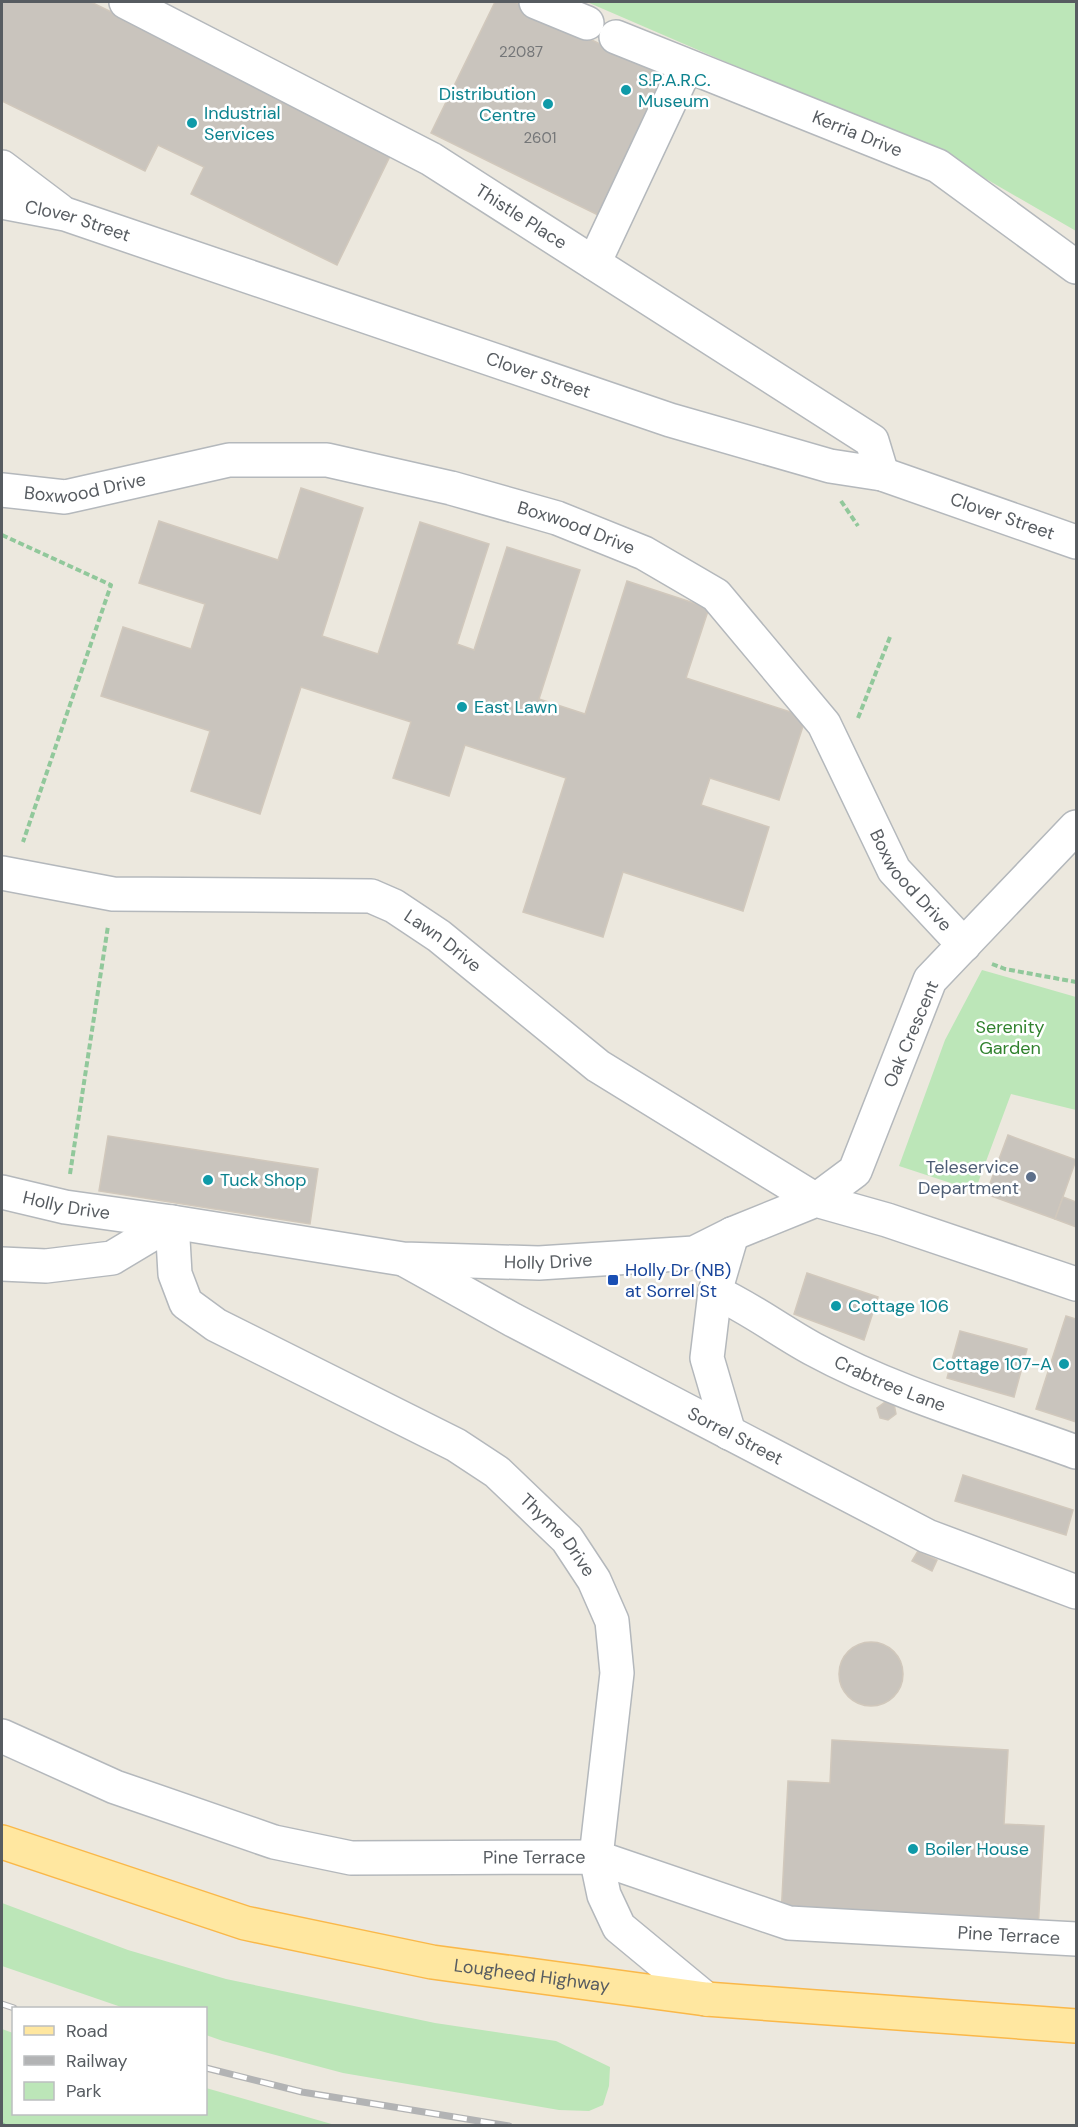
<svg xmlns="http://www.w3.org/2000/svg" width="1078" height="2127" viewBox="0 0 1078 2127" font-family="'DM Sans',sans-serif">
	<rect width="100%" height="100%" fill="#ece8de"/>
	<!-- green -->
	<g fill="#bce6b8">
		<path d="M 587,2 L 1076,2 L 1076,231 L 955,161 Z"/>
		<path d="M 982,970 L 1076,997 L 1076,1110 L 1011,1094 L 975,1191 L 899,1166 L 945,1040 Z"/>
		<path d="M 2,1903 L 128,1950 L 226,1979 L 435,2023 L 556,2041 L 610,2067 L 609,2086 L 603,2105 L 589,2111 L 559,2110 L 343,2073 L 223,2041 L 206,2035 L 206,2008 L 124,2008 L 2,1966 Z"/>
		<path d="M 2,2029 L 13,2033 L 14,2114 L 206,2114 L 206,2088 L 335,2125 L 2,2125 Z"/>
	</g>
	<!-- building -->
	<g fill="#c9c4bd" stroke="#d1c8bc" stroke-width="1.5">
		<path d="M 2,2 L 91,2 L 393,150 L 337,265 L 191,194 L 204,167 L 158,145 L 145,171 L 2,101 Z"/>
		<path d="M 495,2 L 515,2 L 665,76 L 598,215 L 431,133 Z"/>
		<path d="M 301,488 L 363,508 L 322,636 L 378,654 L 420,522 L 489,544 L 457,644 L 474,650 L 507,547 L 580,570 L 539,699 L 585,714 L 627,581 L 709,608 L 686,678 L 806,717 L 779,800 L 710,778 L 701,805 L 769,827 L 743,911 L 623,872 L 603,937 L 523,912 L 566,778 L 465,745 L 449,796 L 393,778 L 411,722 L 301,687 L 260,814 L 191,791 L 210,731 L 101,696 L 123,627 L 191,649 L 205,604 L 139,583 L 159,521 L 278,560 Z"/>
		<path d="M 1008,1135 L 1076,1160 L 1055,1219 L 986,1194 Z"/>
		<path d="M 108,1136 L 318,1169 L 310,1224 L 99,1191 Z"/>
		<path d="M 1063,1197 L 1076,1202 L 1076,1227 L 1055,1219 Z"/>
		<path d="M 807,1273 L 878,1297 L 864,1340 L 794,1314 Z"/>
		<path d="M 1066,1316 L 1076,1319 L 1076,1422 L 1036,1409 Z"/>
		<path d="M 960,1331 L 1027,1349 L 1014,1397 L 947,1378 Z"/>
		<path d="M 885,1402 L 894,1404 L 896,1414 L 888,1420 L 880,1418 L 877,1408 Z"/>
		<path d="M 963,1475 L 1073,1510 L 1066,1535 L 955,1501 Z"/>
		<path d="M 918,1551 L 937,1560 L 932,1571 L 912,1561 Z"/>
		<circle cx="871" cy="1674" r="32"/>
		<path d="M 832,1740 L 1008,1750 L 1004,1824 L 1044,1826 L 1038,1930 L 781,1916 L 788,1781 L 830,1783 Z"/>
	</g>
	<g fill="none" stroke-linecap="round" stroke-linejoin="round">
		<defs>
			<g id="minor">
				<path id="s1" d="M 126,2 L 431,159 L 872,441 L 882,474"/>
				<path d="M 536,2 L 587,23"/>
				<path id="s2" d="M 616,37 L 938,166 L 1076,267"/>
				<path d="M 2,167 L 59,210"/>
				<path id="s3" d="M 2,202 L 65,214 L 670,420 L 830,466 L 882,474 L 1076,542"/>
				<path d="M 594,263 L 686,67"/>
				<path id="s4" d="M 2,490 L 65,497 L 229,460 L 327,460 L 451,488 L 557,518 L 644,553 L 716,595 L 824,724 L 894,870 L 964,945"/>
				<path id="s5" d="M 2,873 L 113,894 L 371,896 L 394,906 L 439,936 L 598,1066 L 816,1200 L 855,1171 L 930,980 L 1076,827"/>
				<path id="s6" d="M 2,1192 L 65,1207 L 172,1222 L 403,1259 L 539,1263 L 694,1253 L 732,1234 L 816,1200 L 887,1220 L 1076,1284"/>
				<path id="s7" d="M 407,1261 L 513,1320 L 927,1536 L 1076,1592"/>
				<path id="s8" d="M 2,1264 L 46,1266 L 112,1258 L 172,1222 L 175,1274 L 186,1303 L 216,1325 L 456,1445 L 497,1472 L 567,1539 L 594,1580 L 612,1621 L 617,1673 L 596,1857 L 604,1895 L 619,1927 L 706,1999"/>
				<path id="s9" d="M 715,1292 C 750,1308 780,1331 813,1349 C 896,1394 989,1420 1076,1452"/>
				<path d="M 729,1433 L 707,1358 L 715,1292 L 732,1234"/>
				<path id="s10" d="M 2,1736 L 115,1787 L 274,1842 L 351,1858 L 596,1857 L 789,1923 L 1076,1939"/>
			</g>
			<g id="major">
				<path id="s11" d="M 2,1842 L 245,1923 L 432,1962 L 706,1999 L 1076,2026"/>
			</g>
		</defs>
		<!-- minor casing -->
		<use href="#minor" stroke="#b4b8bc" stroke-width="36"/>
		<!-- major casing -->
		<use href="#major" stroke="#fab849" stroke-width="36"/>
		<!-- path -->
		<g stroke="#91c89b" stroke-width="4" stroke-dasharray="6 3" stroke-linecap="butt">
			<path d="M 841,501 L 858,526"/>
			<path d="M 2,535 L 111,585 L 23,842"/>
			<path d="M 858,718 L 890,637"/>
			<path d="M 992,964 L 1005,969 L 1076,982"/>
			<path d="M 70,1174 L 108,926"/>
			<path d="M 2,2124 L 5,2126"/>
		</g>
		<!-- minor -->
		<use href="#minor" stroke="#fff" stroke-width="33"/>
		<!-- major -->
		<use href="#major" stroke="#ffe7a0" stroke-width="33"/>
		<defs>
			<g id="rail">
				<path d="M 2,2004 L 14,2008"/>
				<path d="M 206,2068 L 302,2092 L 509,2126"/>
			</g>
		</defs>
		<!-- rail casing -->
		<use href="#rail" stroke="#b2b3b4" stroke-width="7"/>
		<!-- rail -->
		<use href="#rail" stroke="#fff" stroke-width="4.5" stroke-dasharray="14" stroke-linecap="butt"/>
	</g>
	<!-- markers -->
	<g fill="#0f9aa8" stroke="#fff" stroke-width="2">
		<circle cx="626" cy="90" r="6"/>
		<circle cx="548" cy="104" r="6"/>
		<circle cx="192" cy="123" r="6"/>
		<circle cx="462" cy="707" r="6"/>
		<circle cx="208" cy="1180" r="6"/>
		<circle cx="836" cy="1306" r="6"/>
		<circle cx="1064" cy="1364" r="6"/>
		<circle cx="913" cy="1849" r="6"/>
	</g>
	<circle fill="#5c6f8a" stroke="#fff" stroke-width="2" cx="1031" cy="1177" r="6"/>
	<rect fill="#1a4fb4" stroke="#fff" stroke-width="2" x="607" y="1274" width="12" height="12" rx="3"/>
	<g text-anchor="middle" stroke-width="5" stroke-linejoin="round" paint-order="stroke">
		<!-- number labels -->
		<g font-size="15" fill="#747678">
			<text x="521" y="57">22087</text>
			<text x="540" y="143">2601</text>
		</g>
		<!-- culture labels -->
		<g font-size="18" fill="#0d838f" stroke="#fff" text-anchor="start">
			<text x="638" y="86">S.P.A.R.C.<tspan x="638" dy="21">Museum</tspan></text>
			<text x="536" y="100" text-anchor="end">Distribution<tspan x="536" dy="21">Centre</tspan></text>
			<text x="204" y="119">Industrial<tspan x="204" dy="21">Services</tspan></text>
			<text x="474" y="713">East Lawn</text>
			<text x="220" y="1186">Tuck Shop</text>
			<text x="848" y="1312">Cottage 106</text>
			<text x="1052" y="1370" text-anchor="end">Cottage 107-A</text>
			<text x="925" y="1855">Boiler House</text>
		</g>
		<!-- street labels -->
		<g font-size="18" fill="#575c61" stroke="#fff">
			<text dy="6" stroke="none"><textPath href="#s2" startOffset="260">Kerria Drive</textPath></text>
			<text dy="6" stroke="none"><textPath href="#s1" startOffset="450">Thistle Place</textPath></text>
			<text dy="6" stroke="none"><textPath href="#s3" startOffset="78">Clover Street</textPath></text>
			<text dy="6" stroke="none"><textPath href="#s3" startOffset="564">Clover Street</textPath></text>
			<text dy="6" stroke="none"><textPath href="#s4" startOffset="84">Boxwood Drive</textPath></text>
			<text dy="6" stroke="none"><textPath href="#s3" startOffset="1050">Clover Street</textPath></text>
			<text dy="6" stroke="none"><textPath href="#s4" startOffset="588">Boxwood Drive</textPath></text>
			<text dy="6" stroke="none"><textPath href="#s4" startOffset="1092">Boxwood Drive</textPath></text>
			<text dy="6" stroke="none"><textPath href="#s5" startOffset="456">Lawn Drive</textPath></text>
			<text transform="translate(911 1034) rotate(-67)" y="6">Oak Crescent</text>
			<text dy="6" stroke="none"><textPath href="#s6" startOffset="66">Holly Drive</textPath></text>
			<text dy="6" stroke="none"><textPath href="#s6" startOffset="552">Holly Drive</textPath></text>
			<text dy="6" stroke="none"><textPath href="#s9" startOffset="198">Crabtree Lane</textPath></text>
			<text dy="6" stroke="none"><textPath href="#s7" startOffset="372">Sorrel Street</textPath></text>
			<text dy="6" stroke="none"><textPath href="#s8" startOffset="706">Thyme Drive</textPath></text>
			<text dy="6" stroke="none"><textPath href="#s10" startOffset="554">Pine Terrace</textPath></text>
			<text dy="6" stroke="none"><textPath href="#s10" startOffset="1040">Pine Terrace</textPath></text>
			<text dy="6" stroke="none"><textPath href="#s11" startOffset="548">Lougheed Highway</textPath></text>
		</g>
		<!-- park labels -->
		<g font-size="18" fill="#31822e" stroke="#fff">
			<text x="1010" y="1033">Serenity<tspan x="1010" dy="21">Garden</tspan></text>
		</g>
		<!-- service labels -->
		<g font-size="18" fill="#4e5e75" stroke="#fff" text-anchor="end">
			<text x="1019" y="1173">Teleservice<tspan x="1019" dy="21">Department</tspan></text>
		</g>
		<!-- transit labels -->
		<g font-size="18" fill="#164399" stroke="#fff" text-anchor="start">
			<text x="625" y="1276">Holly Dr (NB)<tspan x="625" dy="21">at Sorrel St</tspan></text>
		</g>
	</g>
	<!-- border -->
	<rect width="1078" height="2127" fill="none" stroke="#575c61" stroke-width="6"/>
	<!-- legend -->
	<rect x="12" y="2007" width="195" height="108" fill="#ffffff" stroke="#bcbec0" stroke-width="1.5"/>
	<rect x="24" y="2026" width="30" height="9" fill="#ffe7a0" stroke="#bcbec0" stroke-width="1.5"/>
	<text x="66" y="2037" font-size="18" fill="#575c61">Road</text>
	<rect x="24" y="2056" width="30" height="9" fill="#b2b3b4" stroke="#bcbec0" stroke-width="1.5"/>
	<text x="66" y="2067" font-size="18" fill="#575c61">Railway</text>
	<rect x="24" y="2082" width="30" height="18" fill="#bce6b8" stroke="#bcbec0" stroke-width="1.5"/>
	<text x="66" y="2097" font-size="18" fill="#575c61">Park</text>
</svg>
